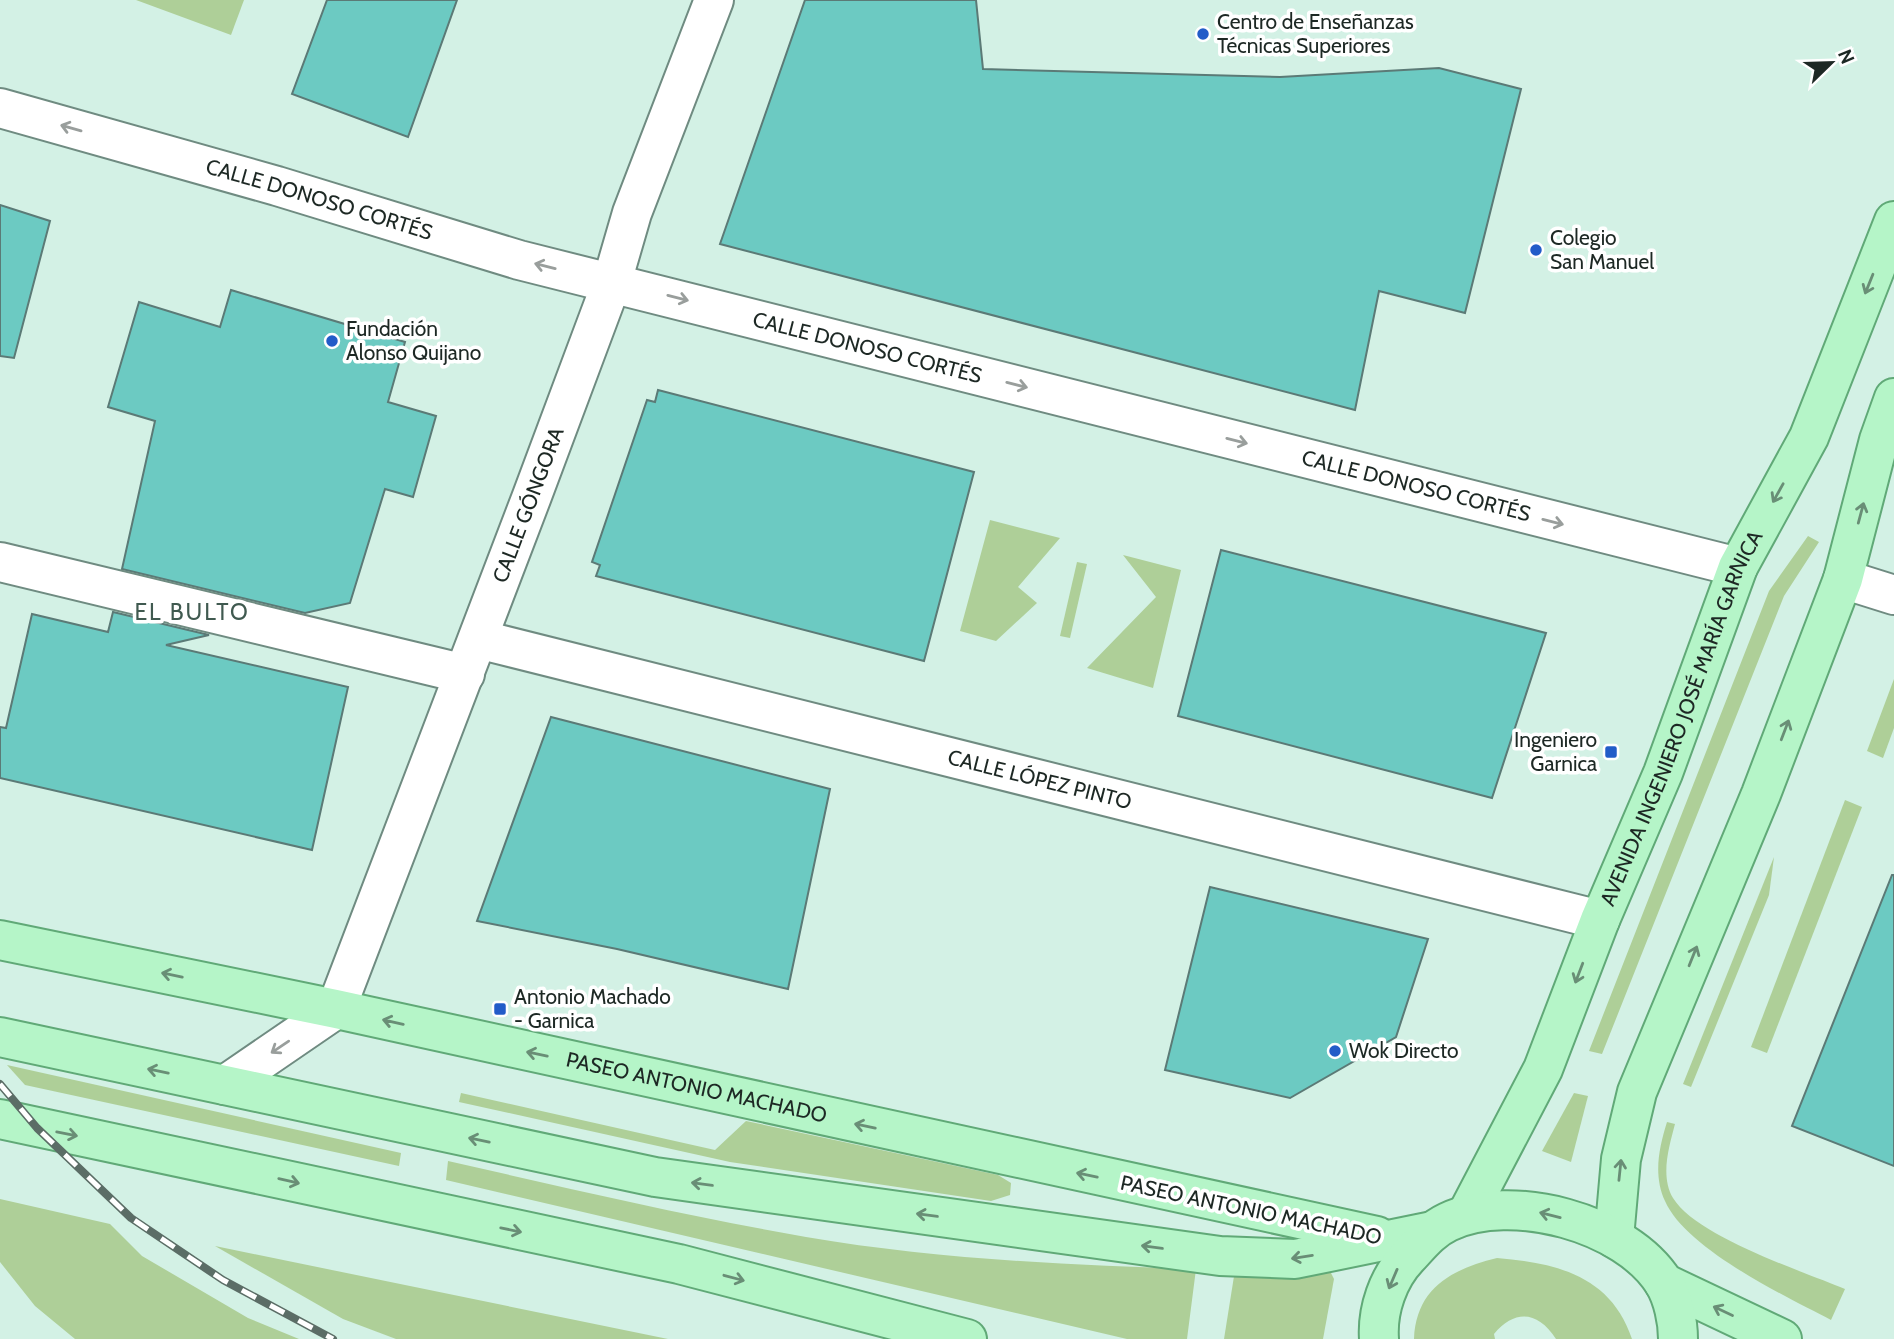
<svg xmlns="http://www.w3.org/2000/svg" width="1894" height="1339" viewBox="0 0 1894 1339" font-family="Cabin,sans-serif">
	<rect width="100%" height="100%" fill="#d3f1e5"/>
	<!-- green -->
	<g fill="#aecf98">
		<path d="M 136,0 L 244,0 L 231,35 Z"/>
		<path d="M 990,520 L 1060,538 L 1018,587 L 1037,603 L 996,641 L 960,631 Z"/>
		<path d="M 1808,536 L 1819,542 L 1784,596 L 1602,1054 L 1589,1051 L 1769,591 Z"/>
		<path d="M 1123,555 L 1181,570 L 1153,688 L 1087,668 L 1156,597 Z"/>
		<path d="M 1077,562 L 1087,564 L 1070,638 L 1060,636 Z"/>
		<path d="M 1894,679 L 1894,728 L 1883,758 L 1867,751 Z"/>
		<path d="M 1845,800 L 1862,807 L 1767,1053 L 1751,1047 Z"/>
		<path d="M 1774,857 L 1769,895 L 1691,1087 L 1683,1084 Z"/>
		<path d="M 7,1065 L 401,1153 L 399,1166 L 25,1085 Z"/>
		<path d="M 461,1093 L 715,1150 L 746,1121 L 998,1175 L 1011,1183 L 1010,1195 L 991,1201 L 730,1162 L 459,1102 Z"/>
		<path d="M 1574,1093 L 1588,1096 L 1571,1162 L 1542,1151 Z"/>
		<path d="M 1667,1122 L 1675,1124 C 1669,1147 1660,1176 1673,1198 C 1697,1237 1802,1271 1845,1289 L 1831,1320 C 1785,1296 1686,1249 1665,1201 C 1653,1175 1659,1148 1667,1122 Z"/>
		<path d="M 448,1161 C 567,1188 686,1216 806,1237 C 935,1259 1066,1265 1196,1269 L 1187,1339 L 1127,1339 L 446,1180 Z"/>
		<path d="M 0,1199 L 110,1224 L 142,1256 L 248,1318 L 299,1339 L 75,1339 L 35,1306 L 0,1262 Z"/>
		<path d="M 215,1246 L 668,1339 L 396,1339 L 343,1319 Z"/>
		<path d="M 1497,1258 C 1557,1263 1611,1276 1632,1339 L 1556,1339 C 1538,1311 1515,1309 1494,1334 L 1495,1339 L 1414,1339 C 1416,1288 1452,1269 1497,1258 Z"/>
		<path d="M 1235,1270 L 1330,1271 L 1334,1279 L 1323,1339 L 1224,1339 Z"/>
	</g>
	<!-- building -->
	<g fill="#6ccac2" stroke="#5b7a76" stroke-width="2">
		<path d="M 327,0 L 457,0 L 408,137 L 292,94 Z"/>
		<path d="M 805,0 L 976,0 L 983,69 L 1280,77 L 1439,68 L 1521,89 L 1465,313 L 1379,291 L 1355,410 L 720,244 Z"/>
		<path d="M 0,205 L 50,221 L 14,358 L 0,356 Z"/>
		<path d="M 231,290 L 405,342 L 388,402 L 436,416 L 413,497 L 385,489 L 350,603 L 305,613 L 122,569 L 155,421 L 108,407 L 139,302 L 220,327 Z"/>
		<path d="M 658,390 L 974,472 L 924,661 L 596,576 L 600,565 L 592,562 L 647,400 L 655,402 Z"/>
		<path d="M 1221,550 L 1546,633 L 1492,798 L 1178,716 Z"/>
		<path d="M 113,612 L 209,635 L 166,645 L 348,687 L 312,850 L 0,778 L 0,727 L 6,728 L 32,614 L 108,632 Z"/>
		<path d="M 551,717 L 830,789 L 788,989 L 617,949 L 477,921 Z"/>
		<path d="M 1892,875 L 1894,875 L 1894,1166 L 1792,1126 Z"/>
		<path d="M 1210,887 L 1428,939 L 1396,1037 L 1290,1098 L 1165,1070 Z"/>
	</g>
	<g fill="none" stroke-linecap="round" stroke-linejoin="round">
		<defs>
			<g id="minor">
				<path id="s1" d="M 0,108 L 277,186 L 519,260 L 1738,567"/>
				<path d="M 0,562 L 465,674"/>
				<path d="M 1843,579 L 1894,595"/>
				<path id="s2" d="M 478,639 L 1600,920"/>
				<path id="s3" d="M 225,1085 L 336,1009 L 532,496 L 612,282 L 632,213 L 714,0"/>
			</g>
			<g id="major">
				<path id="s4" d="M 0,940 L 336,1009 L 1377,1236"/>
				<path d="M 0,1037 L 655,1177 L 1220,1256 L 1295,1259 L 1432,1231"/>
				<path d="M 0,1119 L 679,1264 L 967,1339"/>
				<path id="s5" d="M 1467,1214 L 1543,1069 L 1600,920 L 1663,773 L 1738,567 L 1809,437 L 1894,221"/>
				<path d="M 1614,1238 L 1621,1159 L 1637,1092 L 1761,794 L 1843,579 L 1879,440 L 1894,398"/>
				<path d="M 1664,1283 L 1782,1339"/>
				<path d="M 1379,1339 C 1377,1310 1388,1278 1408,1257 C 1421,1243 1431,1230 1448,1222 C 1511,1192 1626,1222 1664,1283 C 1673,1298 1678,1321 1678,1339"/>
			</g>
		</defs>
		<!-- minor casing -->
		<use href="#minor" stroke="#6f8b81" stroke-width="42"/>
		<!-- major casing -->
		<use href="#major" stroke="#60a977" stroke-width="42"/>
		<!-- minor -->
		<use href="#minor" stroke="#fff" stroke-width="38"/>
		<!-- major -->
		<use href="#major" stroke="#b5f5c8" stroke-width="38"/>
		<defs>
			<path id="rail" d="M 0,1084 L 37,1128 L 131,1218 L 223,1280 L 333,1339"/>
		</defs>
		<!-- rail casing -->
		<use href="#rail" stroke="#5b6d66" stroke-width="8"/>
		<!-- rail -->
		<use href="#rail" stroke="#fff" stroke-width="5" stroke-dasharray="16" stroke-linecap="butt"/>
	</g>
	<!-- one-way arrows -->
	<defs><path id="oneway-shaft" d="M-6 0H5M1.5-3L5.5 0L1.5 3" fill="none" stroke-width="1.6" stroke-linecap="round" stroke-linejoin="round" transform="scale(1.75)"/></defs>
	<g stroke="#999e9c">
		<use href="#oneway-shaft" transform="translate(71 128) rotate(-164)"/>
		<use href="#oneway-shaft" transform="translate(545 266) rotate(-166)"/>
		<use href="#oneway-shaft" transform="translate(678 298) rotate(14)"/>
		<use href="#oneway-shaft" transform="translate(1017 385) rotate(14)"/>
		<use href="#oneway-shaft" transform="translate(1237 441) rotate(14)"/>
		<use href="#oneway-shaft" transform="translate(1553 522) rotate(14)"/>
		<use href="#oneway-shaft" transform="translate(280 1047) rotate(146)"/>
	</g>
	<g stroke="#698e76">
		<use href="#oneway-shaft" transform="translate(1869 284) rotate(112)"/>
		<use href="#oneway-shaft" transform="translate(1778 493) rotate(119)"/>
		<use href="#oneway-shaft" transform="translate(1861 513) rotate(-75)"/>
		<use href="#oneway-shaft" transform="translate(1785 730) rotate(-69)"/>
		<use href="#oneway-shaft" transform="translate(1693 956) rotate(-68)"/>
		<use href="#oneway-shaft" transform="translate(1579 973) rotate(111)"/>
		<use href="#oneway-shaft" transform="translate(172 975) rotate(-168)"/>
		<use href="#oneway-shaft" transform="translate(393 1022) rotate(-167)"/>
		<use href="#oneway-shaft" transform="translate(537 1054) rotate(-168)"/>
		<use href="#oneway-shaft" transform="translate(158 1071) rotate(-168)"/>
		<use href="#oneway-shaft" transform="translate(865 1126) rotate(-168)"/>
		<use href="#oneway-shaft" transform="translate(67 1134) rotate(11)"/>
		<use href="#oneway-shaft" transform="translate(479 1140) rotate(-168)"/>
		<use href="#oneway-shaft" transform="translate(1620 1170) rotate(-84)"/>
		<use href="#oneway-shaft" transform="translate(1087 1175) rotate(-168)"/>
		<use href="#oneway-shaft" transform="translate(289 1181) rotate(13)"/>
		<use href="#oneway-shaft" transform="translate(702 1184) rotate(-172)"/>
		<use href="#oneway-shaft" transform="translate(927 1215) rotate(-172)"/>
		<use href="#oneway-shaft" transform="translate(1550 1215) rotate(-166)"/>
		<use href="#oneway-shaft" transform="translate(511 1230) rotate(12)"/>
		<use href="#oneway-shaft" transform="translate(1152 1247) rotate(-172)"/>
		<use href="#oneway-shaft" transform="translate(1302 1257) rotate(171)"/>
		<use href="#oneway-shaft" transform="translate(734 1278) rotate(15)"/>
		<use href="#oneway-shaft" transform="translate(1393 1279) rotate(113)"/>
		<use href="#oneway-shaft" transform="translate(1723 1311) rotate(-155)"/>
	</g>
	<!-- markers -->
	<g fill="#225cc8" stroke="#fff" stroke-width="2.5">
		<circle cx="1203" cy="34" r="7"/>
		<circle cx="1536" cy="250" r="7"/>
		<circle cx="332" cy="341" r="7"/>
		<rect x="1604" y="745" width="14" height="14" rx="3.5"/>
		<rect x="493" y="1002" width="14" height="14" rx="3.5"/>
		<circle cx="1335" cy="1051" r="7"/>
	</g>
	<g text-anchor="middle" stroke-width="7" stroke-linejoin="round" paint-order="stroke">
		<!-- poi labels -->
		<g font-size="21" fill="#1d2824" stroke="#fff" text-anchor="start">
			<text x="1217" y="29">Centro de Enseñanzas<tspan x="1217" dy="24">Técnicas Superiores</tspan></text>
			<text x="1550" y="245">Colegio<tspan x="1550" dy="24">San Manuel</tspan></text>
			<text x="346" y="336">Fundación<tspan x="346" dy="24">Alonso Quijano</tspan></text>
			<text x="1597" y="747" text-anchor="end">Ingeniero<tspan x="1597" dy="24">Garnica</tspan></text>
			<text x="514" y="1004">Antonio Machado<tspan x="514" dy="24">- Garnica</tspan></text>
			<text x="1349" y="1058">Wok Directo</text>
		</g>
		<!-- street labels -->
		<g font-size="21" fill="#1d2824" stroke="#fff">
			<text dy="7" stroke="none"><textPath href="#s1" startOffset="332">CALLE DONOSO CORTÉS</textPath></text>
			<text dy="7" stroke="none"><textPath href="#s1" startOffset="900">CALLE DONOSO CORTÉS</textPath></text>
			<text dy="7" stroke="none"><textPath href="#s1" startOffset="1466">CALLE DONOSO CORTÉS</textPath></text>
			<text dy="7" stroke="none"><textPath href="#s3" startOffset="674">CALLE GÓNGORA</textPath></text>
			<text dy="7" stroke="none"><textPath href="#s5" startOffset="541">AVENIDA INGENIERO JOSÉ MARÍA GARNICA</textPath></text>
			<text dy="7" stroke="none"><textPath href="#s2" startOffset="579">CALLE LÓPEZ PINTO</textPath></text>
			<text dy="7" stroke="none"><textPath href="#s4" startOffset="712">PASEO ANTONIO MACHADO</textPath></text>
			<text transform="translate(1251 1210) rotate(12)" y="7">PASEO ANTONIO MACHADO</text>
		</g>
		<!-- neighbourhood labels -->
		<g font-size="23" letter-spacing="2" fill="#405a50" stroke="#fff">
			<text x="192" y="620">EL BULTO</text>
		</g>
	</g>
	<!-- north arrow -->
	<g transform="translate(1831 63) rotate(67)" stroke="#ffffff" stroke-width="5" paint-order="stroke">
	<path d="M0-5L12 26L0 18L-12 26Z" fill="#1d2824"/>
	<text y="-10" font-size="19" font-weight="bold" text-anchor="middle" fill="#1d2824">N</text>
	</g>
</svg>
